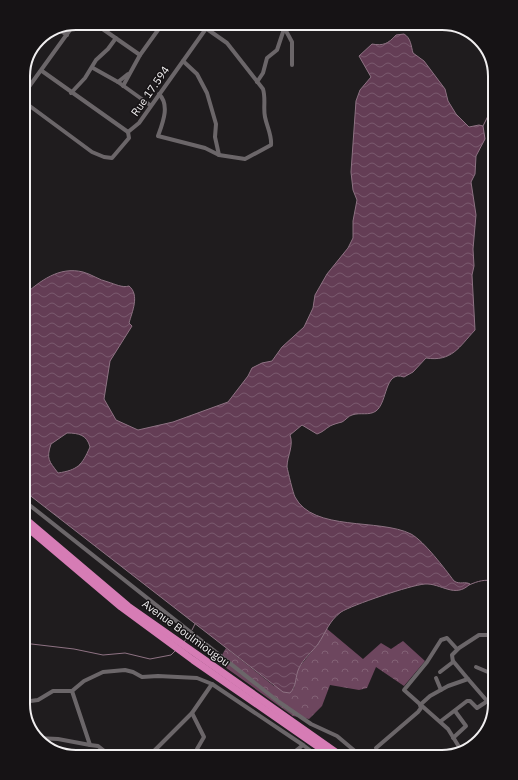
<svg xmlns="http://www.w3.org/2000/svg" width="518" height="780" viewBox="0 0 518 780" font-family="'IBM Plex Sans',sans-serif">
	<defs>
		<pattern id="forest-crowns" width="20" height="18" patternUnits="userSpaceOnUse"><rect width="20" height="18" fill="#6d465e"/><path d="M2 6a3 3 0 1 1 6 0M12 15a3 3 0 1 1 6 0" fill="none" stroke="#826175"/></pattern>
		<pattern id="water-waves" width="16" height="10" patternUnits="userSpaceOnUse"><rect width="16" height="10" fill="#643d55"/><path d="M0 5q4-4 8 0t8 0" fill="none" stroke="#7a596e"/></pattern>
	</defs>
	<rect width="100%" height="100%" fill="#1f1c1e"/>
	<!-- forest -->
	<path fill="url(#forest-crowns)" d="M 326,628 L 363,659 L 381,643 L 391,649 L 403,641 L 425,661 L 404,686 L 376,667 L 367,688 L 359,690 L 330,685 L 322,706 L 309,719 L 293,716 L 218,662 L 226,648 L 274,686 L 294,689 L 296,673 L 300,666 L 318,644 Z"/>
	<!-- water -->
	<path fill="url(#water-waves)" stroke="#8e7283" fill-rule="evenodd" d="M 404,34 C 411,38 411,46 413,53 L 424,61 L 445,89 L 448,101 L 456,114 L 469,127 L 479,125 L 483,126 L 485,139 L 476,156 L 475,174 L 471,182 L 476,215 L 473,249 L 474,266 L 472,275 L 475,330 C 459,347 452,362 426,358 L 413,372 L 404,377 C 384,370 388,402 376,411 C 369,416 360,412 352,415 C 348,416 346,420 342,422 C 338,423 334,424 330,426 C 325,429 323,432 317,434 L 302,425 L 290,435 C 294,446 287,456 287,467 C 288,472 293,493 295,497 C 313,532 379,518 411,534 C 424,541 445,569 454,581 C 460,585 465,581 470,584 C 455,599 441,583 425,584 C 411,585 352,605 341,612 C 329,621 326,632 318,644 C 312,652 303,659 299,668 C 295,676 297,686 290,693 L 283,692 L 23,490 L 23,296 C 40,281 59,266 83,272 C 91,274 99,280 108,282 C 115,284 122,288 129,286 C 140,295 132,312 129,323 L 132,326 L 110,361 L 104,399 L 116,420 L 138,430 L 173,422 L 228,402 L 248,376 L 252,368 L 262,363 L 272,361 L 282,347 L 304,327 L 313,308 L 315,295 L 327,274 L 348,248 L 353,238 L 353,221 L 357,200 L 353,190 L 351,172 L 356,101 L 360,90 L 371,77 L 359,56 L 372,44 C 383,46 388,44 396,35 ZM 67,433 C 79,433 87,435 90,447 C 82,465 78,470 58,473 C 49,461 46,459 51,444 Z"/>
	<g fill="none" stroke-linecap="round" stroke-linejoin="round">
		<!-- stream -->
		<g stroke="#8e7283" stroke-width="1">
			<path d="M 483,126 L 490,112 L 495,107"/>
			<path d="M 23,579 L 25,574 L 23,567"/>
			<path d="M 469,585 C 478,581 485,579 495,581"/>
			<path d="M 192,630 L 195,624"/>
			<path d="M 184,642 L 190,633"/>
			<path d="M 23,643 L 74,649 L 103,655 L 125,653 L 150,659 L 171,655 L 175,651"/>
		</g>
		<!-- minor -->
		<g stroke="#6b6669" stroke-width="4">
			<path d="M 94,23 L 140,55"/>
			<path d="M 285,29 L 292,42 L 292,65"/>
			<path d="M 60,30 L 67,35"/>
			<path d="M 183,61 L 197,74 L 207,93 L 216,124 L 215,137 L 219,155"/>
			<path d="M 93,68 L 118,82 L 150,105"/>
			<path d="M 42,71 L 128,132"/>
			<path d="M 118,82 L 128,74"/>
			<path d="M 257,82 L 263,73 L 267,58 L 277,50 L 286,23"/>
			<path d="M 123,86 L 140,55 L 163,23"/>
			<path d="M 71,93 L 85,78 L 96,60 L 108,49 L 116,38"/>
			<path d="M 159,94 C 170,105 163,122 158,136 L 205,148 L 219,155 L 245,159 L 271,145 C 272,135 267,127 265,117 C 263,108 266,99 263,89 L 227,43 L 207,29"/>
			<path d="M 23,95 L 75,23"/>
			<path d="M 23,101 L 92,152 L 104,157 L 112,158 L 129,138 L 128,132 L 139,123 L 210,23"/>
			<path d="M 23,500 L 279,702 L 311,724 L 337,736 L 362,757"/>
			<path d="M 457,649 L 447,638 L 441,640 L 427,662 L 404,690 L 448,729 L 461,750"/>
			<path d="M 453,661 L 468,679"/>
			<path d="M 476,667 L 495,675"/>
			<path d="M 440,672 L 453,662 L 452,655 L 459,648 L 479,635 L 495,635"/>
			<path d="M 436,678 L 441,690"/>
			<path d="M 72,691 L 90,745 L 98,746 L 112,757"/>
			<path d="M 23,702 L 38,700 L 53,691 L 72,691 L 84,681 L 103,672 L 125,670 L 133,672 L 142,677 L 158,676 L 197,678 L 212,684 L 303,745"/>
			<path d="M 23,702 L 27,718"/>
			<path d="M 192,713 L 204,737 L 197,749 L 205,757"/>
			<path d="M 441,721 L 467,701 L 470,701 L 477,708 L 495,696"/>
			<path d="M 37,738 L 58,739 L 90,745"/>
			<path d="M 453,738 L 466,726 L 455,711"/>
			<path d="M 376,748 L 418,712 L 421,708 L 420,705 L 430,696 L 448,686 L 468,679 L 494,709"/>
			<path d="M 457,753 L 488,729"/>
			<path d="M 148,757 L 192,713 L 212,684"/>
			<path d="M 288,757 L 303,745 L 319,757"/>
		</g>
		<!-- trunk -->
		<g stroke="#d67cb5" stroke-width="7">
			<path d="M 23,517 L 128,606 L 343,757"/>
			<path d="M 23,524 L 121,607 L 193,660 L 333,757"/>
		</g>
	</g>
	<g text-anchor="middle" stroke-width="3" stroke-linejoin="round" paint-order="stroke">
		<!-- street labels -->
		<g font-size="11" fill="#f0eeef" stroke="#161315">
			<text transform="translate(150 91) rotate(-55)" y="4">Rue 17.594</text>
			<text transform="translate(186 633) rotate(36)" y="4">Avenue Boulmiougou</text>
		</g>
	</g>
	<!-- crop -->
	<path d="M0 0H518V780H0ZM76 30H442A46 46 0 0 1 488 76V704A46 46 0 0 1 442 750H76A46 46 0 0 1 30 704V76A46 46 0 0 1 76 30Z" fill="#161315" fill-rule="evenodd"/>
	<path fill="none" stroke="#f0eeef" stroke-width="2" d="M76 30H442A46 46 0 0 1 488 76V704A46 46 0 0 1 442 750H76A46 46 0 0 1 30 704V76A46 46 0 0 1 76 30Z"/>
</svg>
